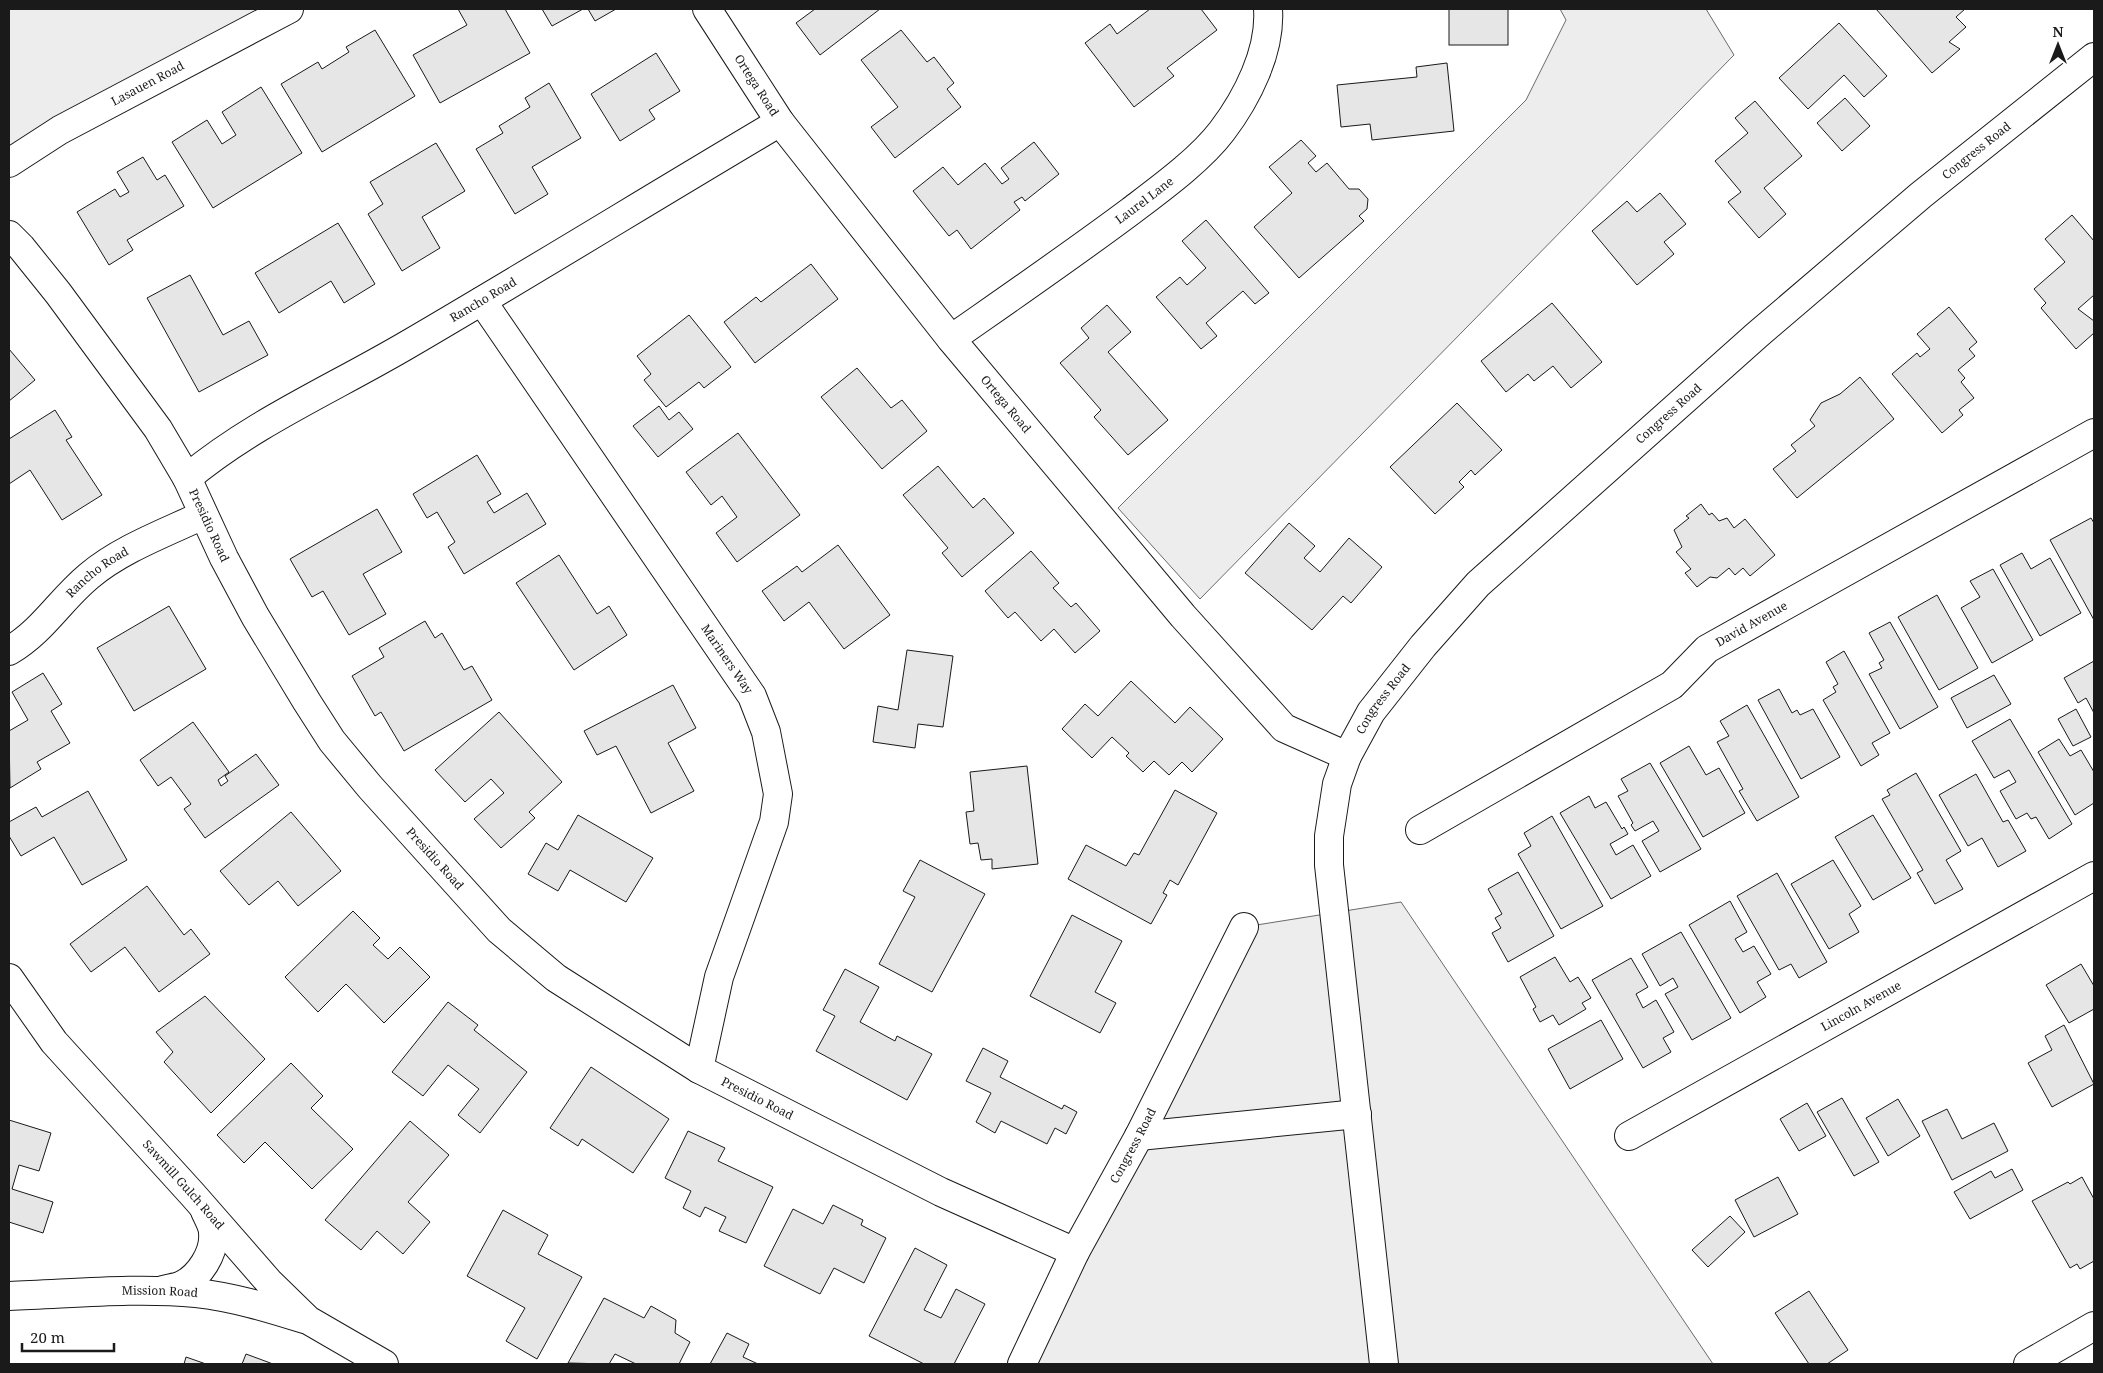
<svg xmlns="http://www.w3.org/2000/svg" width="2103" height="1373" viewBox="0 0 2103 1373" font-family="'Noto Serif',serif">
	<rect width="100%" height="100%" fill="#fff"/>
	<!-- built -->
	<g fill="#ededed" stroke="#6a6a6a">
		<path d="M 9,9 L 261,9 L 9,152 Z"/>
		<path d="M 1560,9 L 1706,9 L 1734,55 L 1200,599 L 1118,508 L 1526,100 L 1566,20 Z"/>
		<path d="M 1401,902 L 1713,1364 L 1022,1364 L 1244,927 Z"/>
	</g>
	<!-- building -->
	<g fill="#e6e6e6" stroke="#1a1a1a">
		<path d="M 458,9 L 505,9 L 530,53 L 440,103 L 413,55 L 467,25 Z"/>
		<path d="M 542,9 L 583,9 L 552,26 Z"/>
		<path d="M 588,9 L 616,9 L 595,21 Z"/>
		<path d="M 815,9 L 880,9 L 820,55 L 796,23 Z"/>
		<path d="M 1150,9 L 1201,9 L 1217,30 L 1167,68 L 1174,76 L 1134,107 L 1085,43 L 1110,24 L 1117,34 Z"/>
		<rect x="1449" y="9" width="59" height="36"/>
		<path d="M 1876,9 L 1965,9 L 1956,17 L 1966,27 L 1949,42 L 1960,49 L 1932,73 Z"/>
		<path d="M 1839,23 L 1887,76 L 1864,97 L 1844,75 L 1808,109 L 1779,78 Z"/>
		<path d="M 375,30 L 415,96 L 322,152 L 281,84 L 318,62 L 322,69 L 349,52 L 346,47 Z"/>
		<path d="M 901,30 L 927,62 L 934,57 L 954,83 L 947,89 L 961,107 L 895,158 L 871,127 L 898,107 L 861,60 Z"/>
		<path d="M 656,53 L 680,91 L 649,110 L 655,119 L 620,141 L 591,94 Z"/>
		<path d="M 1447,63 L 1454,131 L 1372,140 L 1370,124 L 1341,127 L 1337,85 L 1417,77 L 1416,67 Z"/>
		<path d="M 549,83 L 581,138 L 532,167 L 548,194 L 515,214 L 476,149 L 503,133 L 499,126 L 530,107 L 525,98 Z"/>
		<path d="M 261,87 L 302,153 L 213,208 L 172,142 L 207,120 L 222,144 L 236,135 L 222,112 Z"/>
		<path d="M 1845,98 L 1870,126 L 1842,151 L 1817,123 Z"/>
		<path d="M 1755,101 L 1802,156 L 1764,188 L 1786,214 L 1759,238 L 1728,202 L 1741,192 L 1715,161 L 1748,133 L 1735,118 Z"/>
		<path d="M 1301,140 L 1316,156 L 1308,163 L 1316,172 L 1327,163 L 1349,189 L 1359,189 L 1368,199 L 1367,209 L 1359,216 L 1364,221 L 1299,278 L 1254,227 L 1292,193 L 1269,167 Z"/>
		<path d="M 1034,142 L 1059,174 L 1025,201 L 1022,197 L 1014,202 L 1020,210 L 971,249 L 957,230 L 949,236 L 913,191 L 943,167 L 958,185 L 985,163 L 1002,184 L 1009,179 L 1001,168 Z"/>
		<path d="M 436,143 L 465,191 L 422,217 L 440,248 L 402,271 L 368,214 L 383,204 L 370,182 Z"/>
		<path d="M 143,157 L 157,180 L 165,175 L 184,206 L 127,240 L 133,250 L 109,265 L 77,212 L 115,189 L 120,197 L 129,192 L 117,172 Z"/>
		<path d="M 1660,193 L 1686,224 L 1664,242 L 1674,254 L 1637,285 L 1592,231 L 1627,201 L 1637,212 Z"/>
		<path d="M 2072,215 L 2094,241 L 2094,295 L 2078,309 L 2094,321 L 2094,333 L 2076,349 L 2041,308 L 2046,303 L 2034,289 L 2065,262 L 2045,239 Z"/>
		<path d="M 1206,220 L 1269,293 L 1255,304 L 1243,291 L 1206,323 L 1217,336 L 1201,349 L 1156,297 L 1180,277 L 1187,285 L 1206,268 L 1182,241 Z"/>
		<path d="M 338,223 L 375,284 L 344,303 L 331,281 L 279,313 L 255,273 Z"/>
		<path d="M 811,264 L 838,299 L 755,363 L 724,322 L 756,297 L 761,302 Z"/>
		<path d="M 190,275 L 223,335 L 249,321 L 268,355 L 199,392 L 147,298 Z"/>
		<path d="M 1552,303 L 1602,362 L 1571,388 L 1553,366 L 1534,381 L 1528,374 L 1506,392 L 1481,361 Z"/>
		<path d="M 1107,305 L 1131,332 L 1108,352 L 1168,420 L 1128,455 L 1094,417 L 1101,410 L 1060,363 L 1089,338 L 1081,328 Z"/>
		<path d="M 1949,307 L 1977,342 L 1969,349 L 1975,356 L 1958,370 L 1965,378 L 1961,382 L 1974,398 L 1959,410 L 1963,415 L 1942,433 L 1892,374 L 1917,353 L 1920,357 L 1930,349 L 1917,334 Z"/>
		<path d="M 689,315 L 731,367 L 704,388 L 699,382 L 666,407 L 644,380 L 651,374 L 637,356 Z"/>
		<path d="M 9,349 L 35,380 L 9,401 Z"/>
		<path d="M 857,368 L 891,408 L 902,400 L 927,431 L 882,469 L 821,397 Z"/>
		<path d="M 1860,377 L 1894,419 L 1797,498 L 1773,469 L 1796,451 L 1791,445 L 1815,426 L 1810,420 L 1821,403 L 1840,394 Z"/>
		<path d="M 1457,403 L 1502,450 L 1475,475 L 1471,470 L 1459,482 L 1464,487 L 1435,514 L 1390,467 Z"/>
		<path d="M 659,406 L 669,420 L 679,412 L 693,429 L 658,457 L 633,426 Z"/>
		<path d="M 55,410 L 72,437 L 66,440 L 102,495 L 62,520 L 30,470 L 9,484 L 9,439 Z"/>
		<path d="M 738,433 L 800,515 L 737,562 L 716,533 L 737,517 L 722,496 L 711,505 L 686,472 Z"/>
		<path d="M 477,455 L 501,494 L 487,502 L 494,513 L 527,493 L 546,524 L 464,574 L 448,547 L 455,542 L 437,512 L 427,518 L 413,494 Z"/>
		<path d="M 938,466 L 973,508 L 984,498 L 1014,533 L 962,577 L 942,553 L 948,548 L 903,495 Z"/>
		<path d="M 1701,504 L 1709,515 L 1712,513 L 1719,521 L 1727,518 L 1734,528 L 1745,519 L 1775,555 L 1750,576 L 1743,568 L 1735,575 L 1729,568 L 1717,578 L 1710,577 L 1697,587 L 1685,573 L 1691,569 L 1676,552 L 1682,547 L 1674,530 L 1689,518 L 1686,516 Z"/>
		<path d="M 377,509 L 402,552 L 363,574 L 386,614 L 349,635 L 323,591 L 312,597 L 290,559 Z"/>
		<path d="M 2091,518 L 2094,523 L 2094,620 L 2050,540 Z"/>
		<path d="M 1289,523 L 1315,546 L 1304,558 L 1320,572 L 1349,538 L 1382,567 L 1351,603 L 1343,596 L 1312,630 L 1245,573 Z"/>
		<path d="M 838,545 L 890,615 L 844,649 L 809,602 L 784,621 L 762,591 L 797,566 L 802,572 Z"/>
		<path d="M 1031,551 L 1059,583 L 1053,588 L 1071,607 L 1076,603 L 1100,631 L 1075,653 L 1054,629 L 1041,641 L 1015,612 L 1008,618 L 985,591 Z"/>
		<path d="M 2022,553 L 2031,569 L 2050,558 L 2081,613 L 2040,636 L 2000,565 Z"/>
		<path d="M 559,555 L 597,614 L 609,606 L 627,635 L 574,670 L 516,583 Z"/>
		<path d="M 1993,569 L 2033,640 L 1992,663 L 1961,608 L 1980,597 L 1970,581 Z"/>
		<path d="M 1937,595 L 1978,668 L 1939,690 L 1898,617 Z"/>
		<path d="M 169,606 L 206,669 L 134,711 L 97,648 Z"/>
		<path d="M 425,621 L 435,638 L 442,633 L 464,670 L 472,666 L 492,700 L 404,751 L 381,712 L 375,716 L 352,676 L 384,657 L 379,648 Z"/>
		<path d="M 1890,622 L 1938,707 L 1900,729 L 1869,674 L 1882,668 L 1879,663 L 1884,660 L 1869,633 Z"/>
		<path d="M 907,650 L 953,656 L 943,727 L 918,724 L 915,748 L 873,742 L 878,706 L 898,710 Z"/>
		<path d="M 1844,651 L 1890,733 L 1872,743 L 1879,755 L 1861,766 L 1823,700 L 1836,692 L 1833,687 L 1838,684 L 1826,662 Z"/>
		<path d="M 2094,661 L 2094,713 L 2086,698 L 2078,703 L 2064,678 Z"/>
		<path d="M 43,673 L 62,704 L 51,711 L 70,743 L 37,762 L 41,769 L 10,788 L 9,731 L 28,720 L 12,692 Z"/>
		<path d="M 1994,675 L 2011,704 L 1967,728 L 1951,698 Z"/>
		<path d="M 1131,681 L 1175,723 L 1190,707 L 1223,739 L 1192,772 L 1182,762 L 1169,775 L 1154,761 L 1143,772 L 1126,756 L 1129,753 L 1112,737 L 1092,758 L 1062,729 L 1085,704 L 1098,716 Z"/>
		<path d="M 673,685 L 696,728 L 668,743 L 694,791 L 651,813 L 616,746 L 597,755 L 584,731 Z"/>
		<path d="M 1779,689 L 1792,713 L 1797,710 L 1800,715 L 1813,709 L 1840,757 L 1801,779 L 1758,700 Z"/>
		<path d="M 1747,705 L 1799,797 L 1757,821 L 1739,791 L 1743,789 L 1717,742 L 1729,736 L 1720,721 Z"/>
		<path d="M 2076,709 L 2091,737 L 2073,746 L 2058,719 Z"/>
		<path d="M 499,712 L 562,782 L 529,812 L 535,818 L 501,848 L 474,819 L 504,793 L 491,779 L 465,802 L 435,770 Z"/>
		<path d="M 2010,719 L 2072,824 L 2049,839 L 2036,817 L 2031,819 L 2027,813 L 2016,819 L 2000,791 L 2016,782 L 2009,770 L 1994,778 L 1972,741 Z"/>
		<path d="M 193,722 L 229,772 L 218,780 L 221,786 L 228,781 L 225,776 L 256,754 L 279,785 L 205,838 L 184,809 L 191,804 L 171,777 L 158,786 L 140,760 Z"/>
		<path d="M 2059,739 L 2070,756 L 2081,750 L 2094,772 L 2094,803 L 2075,815 L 2038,752 Z"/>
		<path d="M 1689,746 L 1706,775 L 1719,768 L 1745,813 L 1703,837 L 1660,763 Z"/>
		<path d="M 1650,763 L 1701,849 L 1660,872 L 1642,841 L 1659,831 L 1653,821 L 1635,831 L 1631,825 L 1633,823 L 1618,796 L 1628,791 L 1621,779 Z"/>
		<path d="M 1027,766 L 1038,864 L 992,869 L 992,859 L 981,860 L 978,843 L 970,844 L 966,812 L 974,811 L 970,772 Z"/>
		<path d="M 1916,773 L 1961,851 L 1946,860 L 1963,889 L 1935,904 L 1917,873 L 1923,870 L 1882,799 L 1890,795 L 1887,790 Z"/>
		<path d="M 1976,774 L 2003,822 L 2008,820 L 2026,851 L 1998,867 L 1982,838 L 1968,846 L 1939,795 Z"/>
		<path d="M 1175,790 L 1217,813 L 1178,885 L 1170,880 L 1163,893 L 1167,895 L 1151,924 L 1068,879 L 1086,845 L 1126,866 L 1134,853 L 1139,855 Z"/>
		<path d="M 88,791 L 127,860 L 82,885 L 54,837 L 21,856 L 9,836 L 9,822 L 36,807 L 42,817 Z"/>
		<path d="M 1589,796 L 1595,808 L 1606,802 L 1622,829 L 1624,827 L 1628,834 L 1610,844 L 1616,855 L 1633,845 L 1651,876 L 1611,899 L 1560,813 Z"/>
		<path d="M 291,812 L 341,871 L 298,906 L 278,881 L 249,905 L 220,871 Z"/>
		<path d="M 578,815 L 653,858 L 626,902 L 570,870 L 558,891 L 528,874 L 546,843 L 558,850 Z"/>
		<path d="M 1873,815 L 1911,878 L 1873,900 L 1835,837 Z"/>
		<path d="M 1552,816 L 1603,906 L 1561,929 L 1518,854 L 1531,846 L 1524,833 Z"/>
		<path d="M 920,860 L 985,894 L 932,992 L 879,964 L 915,897 L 903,891 Z"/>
		<path d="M 1833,860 L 1861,906 L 1849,914 L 1859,932 L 1829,949 L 1791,884 Z"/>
		<path d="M 1518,872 L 1554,936 L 1508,962 L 1492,933 L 1501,928 L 1495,918 L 1502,914 L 1488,889 Z"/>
		<path d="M 1777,873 L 1827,962 L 1799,978 L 1791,964 L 1779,970 L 1737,896 Z"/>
		<path d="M 147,886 L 184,935 L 191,929 L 210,954 L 159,992 L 125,947 L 91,972 L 70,944 Z"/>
		<path d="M 1730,901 L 1747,932 L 1735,939 L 1743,952 L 1754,946 L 1771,974 L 1757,982 L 1766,997 L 1740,1013 L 1689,925 Z"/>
		<path d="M 353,911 L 380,938 L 373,945 L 388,959 L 400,947 L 430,977 L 384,1023 L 346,984 L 318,1012 L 285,977 Z"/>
		<path d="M 1072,915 L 1122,941 L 1095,992 L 1116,1003 L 1100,1033 L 1030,996 Z"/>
		<path d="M 1681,932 L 1731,1018 L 1692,1040 L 1665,994 L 1678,987 L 1673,978 L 1660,986 L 1642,954 Z"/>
		<path d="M 1555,957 L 1570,982 L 1578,977 L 1591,998 L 1582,1003 L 1586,1009 L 1559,1025 L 1553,1015 L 1540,1022 L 1533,1009 L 1536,1007 L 1520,977 Z"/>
		<path d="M 1631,958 L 1648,987 L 1636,994 L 1643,1008 L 1656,1000 L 1674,1032 L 1663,1038 L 1671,1052 L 1643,1068 L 1592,980 Z"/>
		<path d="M 2081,964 L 2094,986 L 2094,1009 L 2069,1023 L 2046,985 Z"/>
		<path d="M 845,969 L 879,987 L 860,1022 L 895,1041 L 897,1036 L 932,1054 L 907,1100 L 816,1051 L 835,1016 L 823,1010 Z"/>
		<path d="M 205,996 L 265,1059 L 211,1113 L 164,1062 L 173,1052 L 156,1032 Z"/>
		<path d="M 448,1002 L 478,1025 L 474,1030 L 527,1072 L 480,1133 L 458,1115 L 479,1089 L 448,1065 L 423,1096 L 392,1072 Z"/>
		<path d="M 1601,1020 L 1623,1059 L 1570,1089 L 1548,1049 Z"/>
		<path d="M 2064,1025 L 2094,1084 L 2052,1107 L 2028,1063 L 2052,1050 L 2045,1036 Z"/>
		<path d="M 983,1048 L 1008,1061 L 1000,1077 L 1062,1109 L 1064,1105 L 1077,1112 L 1066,1134 L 1055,1128 L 1047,1144 L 1001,1121 L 995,1133 L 976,1122 L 991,1093 L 966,1081 Z"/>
		<path d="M 291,1063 L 323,1096 L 311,1108 L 353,1149 L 312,1189 L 265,1142 L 244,1163 L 217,1135 Z"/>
		<path d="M 591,1067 L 669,1119 L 633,1173 L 582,1139 L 578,1146 L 550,1128 Z"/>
		<path d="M 1842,1098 L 1879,1162 L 1854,1176 L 1817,1112 Z"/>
		<path d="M 1898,1099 L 1920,1136 L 1888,1156 L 1866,1118 Z"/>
		<path d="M 1807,1103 L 1826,1136 L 1799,1151 L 1780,1119 Z"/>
		<path d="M 1947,1109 L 1962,1139 L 1994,1123 L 2008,1151 L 1952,1180 L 1922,1121 Z"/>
		<path d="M 9,1120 L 51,1133 L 39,1171 L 19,1165 L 12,1189 L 53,1202 L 43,1233 L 9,1222 Z"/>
		<path d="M 410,1121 L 449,1155 L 408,1202 L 430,1222 L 403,1254 L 377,1231 L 361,1250 L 325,1220 Z"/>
		<path d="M 688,1131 L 725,1148 L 718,1161 L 773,1187 L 746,1243 L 719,1231 L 726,1217 L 705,1207 L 700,1217 L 683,1208 L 691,1191 L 665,1178 Z"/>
		<path d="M 2012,1169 L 2023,1190 L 1970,1219 L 1954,1192 L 1991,1171 L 1995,1178 Z"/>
		<path d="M 1778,1177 L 1798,1214 L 1754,1237 L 1735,1200 Z"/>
		<path d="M 2082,1177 L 2094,1199 L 2094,1261 L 2080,1269 L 2077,1264 L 2070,1268 L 2032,1201 L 2068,1182 L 2070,1184 Z"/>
		<path d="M 833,1205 L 863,1220 L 861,1225 L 886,1238 L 864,1283 L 834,1268 L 820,1294 L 764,1266 L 793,1209 L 823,1224 Z"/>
		<path d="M 503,1210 L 548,1235 L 538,1254 L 582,1277 L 537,1359 L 506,1341 L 525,1308 L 467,1276 Z"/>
		<path d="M 1730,1216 L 1745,1232 L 1708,1267 L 1692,1250 Z"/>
		<path d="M 915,1248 L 947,1265 L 924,1310 L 941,1318 L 956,1289 L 985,1304 L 954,1364 L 924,1364 L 869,1336 Z"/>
		<path d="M 1809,1291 L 1848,1350 L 1827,1364 L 1809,1364 L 1775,1313 Z"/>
		<path d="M 604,1298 L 644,1318 L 651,1306 L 676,1320 L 675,1333 L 690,1342 L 679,1364 L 636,1364 L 615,1354 L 609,1364 L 568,1363 Z"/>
		<path d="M 727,1333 L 749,1344 L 743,1357 L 758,1364 L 710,1364 Z"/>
		<path d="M 246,1354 L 273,1364 L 242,1364 Z"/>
		<path d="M 186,1357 L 206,1364 L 184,1364 Z"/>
	</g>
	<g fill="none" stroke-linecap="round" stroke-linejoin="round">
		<defs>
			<g id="minor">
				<path id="s1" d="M 707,9 L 780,122 L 951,339 L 1183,616 L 1284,728 L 1347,756"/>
				<path id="s2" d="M 9,163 L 60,130 L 289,9"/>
				<path id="s3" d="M 9,235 L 21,247 L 58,293 L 158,429 L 187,478 L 224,558 L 255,616 L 307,702 L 332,741 L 370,787 L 499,930 L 556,978 L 699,1069 L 941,1192 L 1075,1252"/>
				<path id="s4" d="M 482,301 L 752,696 L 766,732 L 778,794 L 774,822 L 719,977 L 699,1069"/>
				<path id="s5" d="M 951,339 C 1011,297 1072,255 1131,211 C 1160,189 1200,160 1222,131 C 1247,98 1271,51 1268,9"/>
				<path id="s6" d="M 187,478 C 253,423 332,389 407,345 C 532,272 655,196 780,122"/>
				<path id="s7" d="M 9,651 C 44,630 59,601 89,576 C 121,549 165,533 203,515"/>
				<path id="s8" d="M 1420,830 L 1672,685 L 1707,649 L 2094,433"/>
				<path id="s9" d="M 9,978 L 54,1042 L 193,1195 L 269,1282 L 308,1320 L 384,1364"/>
				<path d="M 1139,1136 L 1357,1114"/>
				<path id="s10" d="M 1629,1136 L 2094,876"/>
				<path d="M 163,1290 C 169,1288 176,1288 182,1285 C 199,1277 215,1253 213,1233 C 213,1226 208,1218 205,1211"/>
				<path id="s11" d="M 9,1296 C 71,1294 134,1287 196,1293 C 233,1297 269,1308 304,1319"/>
				<path id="s12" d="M 1022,1364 L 1075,1252 L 1139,1136 L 1244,927"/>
				<path id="s13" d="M 1384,1364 L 1329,865 L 1329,836 L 1337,784 L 1347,756 L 1371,712 L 1423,646 L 1478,584 L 1757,335 L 1921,195 L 2094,57"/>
				<path d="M 2028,1364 L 2094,1326"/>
			</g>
		</defs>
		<!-- minor casing -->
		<use href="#minor" stroke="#1a1a1a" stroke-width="30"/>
		<!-- minor -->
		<use href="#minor" stroke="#fff" stroke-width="28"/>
	</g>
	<g text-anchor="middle" stroke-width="4" stroke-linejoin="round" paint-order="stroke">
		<!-- street labels -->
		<g font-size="12" fill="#1a1a1a" stroke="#fff">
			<text dy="4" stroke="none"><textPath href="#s2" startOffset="160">Lasauen Road</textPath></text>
			<text dy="4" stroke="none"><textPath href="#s1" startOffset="91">Ortega Road</textPath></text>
			<text dy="4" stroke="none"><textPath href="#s13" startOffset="1491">Congress Road</textPath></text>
			<text dy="4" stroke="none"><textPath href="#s5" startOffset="238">Laurel Lane</textPath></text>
			<text dy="4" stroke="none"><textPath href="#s6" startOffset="346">Rancho Road</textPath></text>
			<text dy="4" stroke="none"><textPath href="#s1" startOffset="496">Ortega Road</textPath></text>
			<text dy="4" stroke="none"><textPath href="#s13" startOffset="1086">Congress Road</textPath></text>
			<text dy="4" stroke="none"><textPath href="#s3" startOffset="354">Presidio Road</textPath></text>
			<text dy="4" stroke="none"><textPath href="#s7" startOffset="119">Rancho Road</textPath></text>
			<text dy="4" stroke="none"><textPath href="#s8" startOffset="392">David Avenue</textPath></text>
			<text dy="4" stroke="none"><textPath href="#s4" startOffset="434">Mariners Way</textPath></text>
			<text dy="4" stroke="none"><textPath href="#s13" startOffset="681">Congress Road</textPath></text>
			<text dy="4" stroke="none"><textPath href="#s3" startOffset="759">Presidio Road</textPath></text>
			<text dy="4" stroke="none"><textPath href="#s10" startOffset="266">Lincoln Avenue</textPath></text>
			<text dy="4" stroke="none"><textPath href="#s3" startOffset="1164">Presidio Road</textPath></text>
			<text dy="4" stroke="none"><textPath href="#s12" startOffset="245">Congress Road</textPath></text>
			<text dy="4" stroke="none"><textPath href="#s9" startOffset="271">Sawmill Gulch Road</textPath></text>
			<text dy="4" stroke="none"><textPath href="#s11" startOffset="151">Mission Road</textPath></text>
		</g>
	</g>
	<!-- border -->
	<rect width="2103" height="1373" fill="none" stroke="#1a1a1a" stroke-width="20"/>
	<!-- north arrow -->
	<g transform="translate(2058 45)" stroke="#ffffff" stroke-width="4" paint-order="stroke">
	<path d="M0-4L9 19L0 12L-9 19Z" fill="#1a1a1a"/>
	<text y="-8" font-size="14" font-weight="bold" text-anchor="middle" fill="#1a1a1a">N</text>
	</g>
	<!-- scale -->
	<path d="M22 1343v8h92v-8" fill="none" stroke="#1a1a1a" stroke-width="2.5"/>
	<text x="30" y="1343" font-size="15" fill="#1a1a1a" stroke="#ffffff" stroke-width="4" paint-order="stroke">20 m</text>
</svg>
